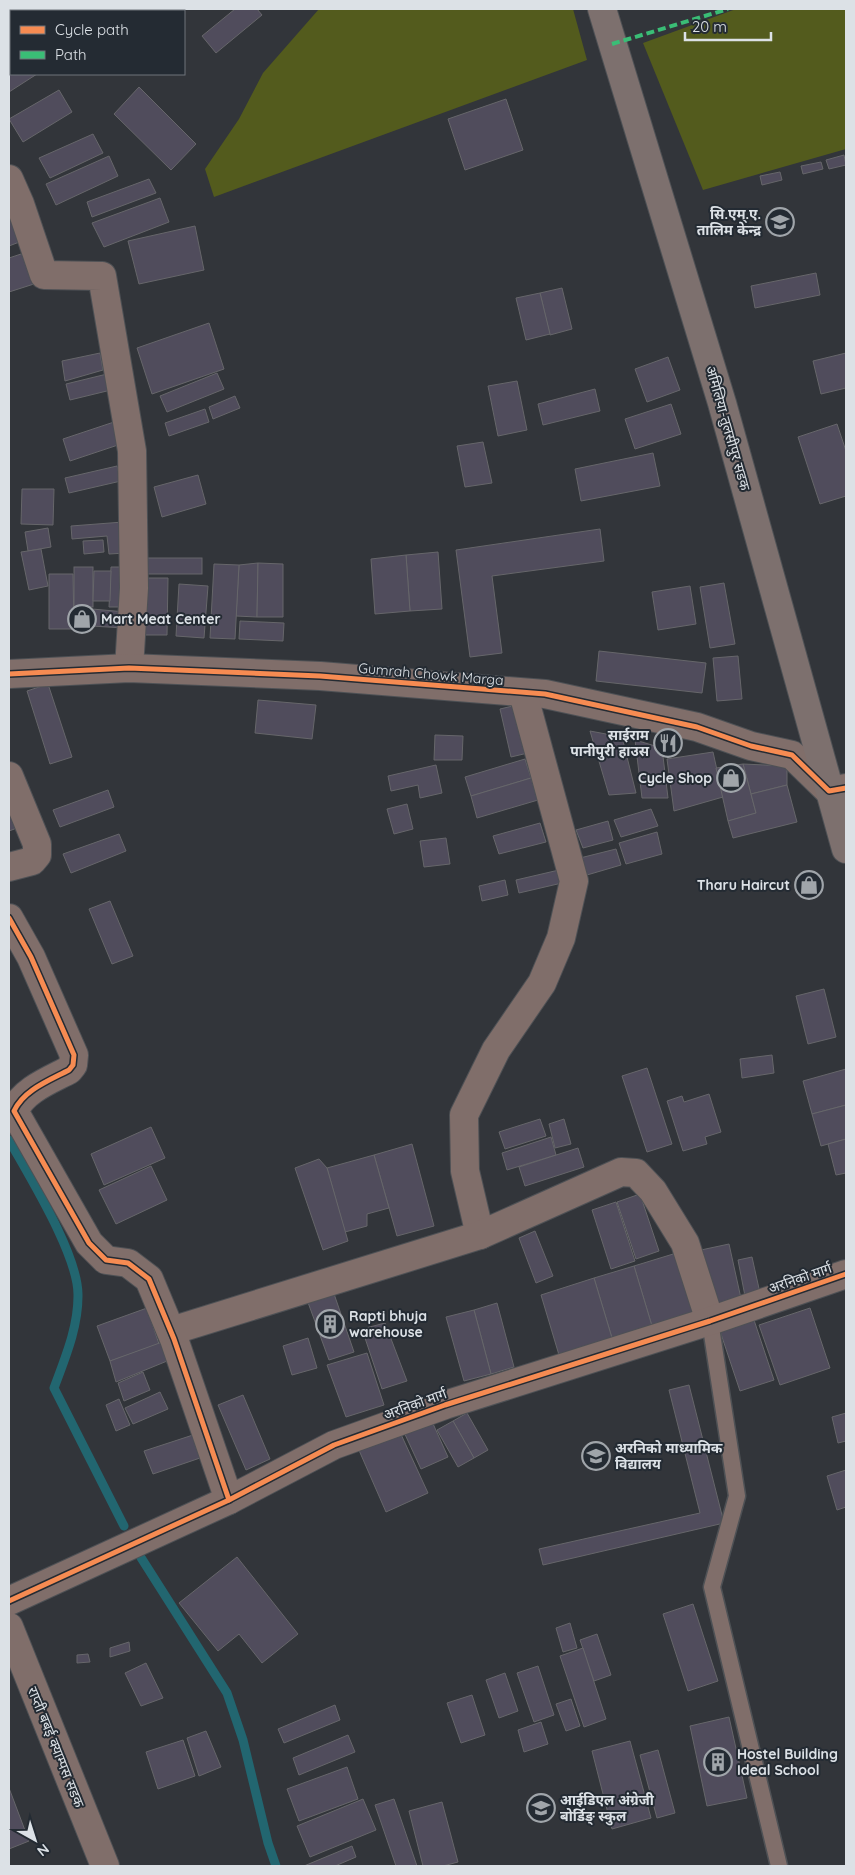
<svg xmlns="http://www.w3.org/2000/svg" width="855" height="1875" viewBox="0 0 855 1875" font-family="Quicksand,'Noto Sans Devanagari',sans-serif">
	<rect width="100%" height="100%" fill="#32353a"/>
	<!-- green -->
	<g fill="#535b1d">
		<path d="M 319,9 L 573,9 L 587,60 L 214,197 L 205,169 L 239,119 L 263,73 Z"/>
		<path d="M 736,9 L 846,9 L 846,149 L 703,190 L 643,43 Z"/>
	</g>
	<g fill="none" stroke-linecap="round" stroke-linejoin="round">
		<!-- stream -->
		<g stroke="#226670" stroke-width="9">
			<path d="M 9,1140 C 29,1176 79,1256 78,1296 C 78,1328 65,1358 54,1388 L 124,1526"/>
			<path d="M 140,1556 L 227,1693 L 243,1740 L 268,1843 L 276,1866"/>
		</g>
	</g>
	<!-- building -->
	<g fill="#504c5c" stroke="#66666a">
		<path d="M 235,9 L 257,9 L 262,15 L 216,53 L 202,36 Z"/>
		<path d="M 11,69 L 11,74 L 37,74 L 9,92 L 9,70 Z"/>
		<path d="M 139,87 L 196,144 L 171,170 L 114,114 Z"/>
		<path d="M 59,90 L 72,112 L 23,142 L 9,119 Z"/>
		<path d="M 506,99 L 523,150 L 465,170 L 448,119 Z"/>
		<path d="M 93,134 L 103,153 L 50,178 L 39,158 Z"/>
		<path d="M 844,155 L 846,165 L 829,169 L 826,160 Z"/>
		<path d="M 109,156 L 118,176 L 56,205 L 46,184 Z"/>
		<path d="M 821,162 L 823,169 L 803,174 L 801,166 Z"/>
		<path d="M 780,172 L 782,180 L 762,185 L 760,176 Z"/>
		<path d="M 149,179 L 156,193 L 92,217 L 87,202 Z"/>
		<path d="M 160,198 L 169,222 L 104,247 L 92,223 Z"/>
		<path d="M 9,213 L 22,241 L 9,246 Z"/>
		<path d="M 195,226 L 204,270 L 139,284 L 128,241 Z"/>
		<path d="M 27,252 L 37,283 L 9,292 L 9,258 Z"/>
		<path d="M 816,273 L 820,295 L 755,308 L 751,286 Z"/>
		<path d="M 562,288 L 572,329 L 550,335 L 540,293 Z"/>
		<path d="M 540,293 L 550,334 L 526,340 L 516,298 Z"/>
		<path d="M 209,323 L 224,369 L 152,394 L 137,348 Z"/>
		<path d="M 100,353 L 103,370 L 65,381 L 62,361 Z"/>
		<path d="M 846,353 L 846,388 L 821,394 L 813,361 Z"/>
		<path d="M 668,357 L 680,390 L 647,402 L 635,369 Z"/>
		<path d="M 217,373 L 224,389 L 167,412 L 160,396 Z"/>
		<path d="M 107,374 L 111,390 L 70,400 L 66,384 Z"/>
		<path d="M 517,381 L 527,430 L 498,436 L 488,386 Z"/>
		<path d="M 595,389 L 600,411 L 543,425 L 538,404 Z"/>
		<path d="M 235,396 L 240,408 L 213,419 L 209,407 Z"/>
		<path d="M 671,404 L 681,434 L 635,449 L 625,419 Z"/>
		<path d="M 205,409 L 209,422 L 169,436 L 165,423 Z"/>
		<path d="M 117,421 L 124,443 L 70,461 L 63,439 Z"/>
		<path d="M 837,424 L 846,451 L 846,496 L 820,504 L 798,437 Z"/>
		<path d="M 483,442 L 492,483 L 465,487 L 457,446 Z"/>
		<path d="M 653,453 L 660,486 L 581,501 L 575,469 Z"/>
		<path d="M 117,466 L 121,481 L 69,493 L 65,478 Z"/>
		<path d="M 198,475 L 206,504 L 162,517 L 154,487 Z"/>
		<path d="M 22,489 L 54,489 L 53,525 L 21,524 Z"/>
		<path d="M 123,522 L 126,553 L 109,554 L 107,536 L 72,539 L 71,526 Z"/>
		<path d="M 48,528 L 51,547 L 28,551 L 25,532 Z"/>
		<path d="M 600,529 L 604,561 L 492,576 L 502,653 L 470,657 L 456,550 Z"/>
		<path d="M 103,540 L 104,552 L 84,554 L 83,541 Z"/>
		<path d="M 41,549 L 48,586 L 29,590 L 21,552 Z"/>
		<path d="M 438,552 L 442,609 L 410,611 L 406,555 Z"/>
		<path d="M 406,555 L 410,611 L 375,614 L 371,559 Z"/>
		<rect x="146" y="558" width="56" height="16"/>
		<path d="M 258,563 L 257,617 L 236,616 L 239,565 Z"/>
		<path d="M 258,563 L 283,564 L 283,617 L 257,617 Z"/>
		<path d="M 214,564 L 239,565 L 235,639 L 210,638 Z"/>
		<rect x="74" y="567" width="19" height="40"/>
		<path d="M 111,567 L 128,567 L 126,607 L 109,607 Z"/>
		<path d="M 94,571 L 111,571 L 110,601 L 93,601 Z"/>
		<path d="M 49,574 L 73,574 L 74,629 L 49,629 Z"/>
		<path d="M 139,578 L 168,578 L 167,635 L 139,635 Z"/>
		<path d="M 724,583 L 735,644 L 710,648 L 700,587 Z"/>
		<path d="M 179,584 L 208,586 L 204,638 L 176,636 Z"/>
		<path d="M 690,586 L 696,624 L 658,630 L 652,592 Z"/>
		<path d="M 92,609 L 126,612 L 125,628 L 91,626 Z"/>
		<path d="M 240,621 L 284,623 L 283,641 L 239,639 Z"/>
		<path d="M 599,651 L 706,663 L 702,693 L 596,681 Z"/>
		<path d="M 738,656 L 742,699 L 717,701 L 713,658 Z"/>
		<path d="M 48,684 L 72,757 L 50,764 L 27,691 Z"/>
		<path d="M 258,700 L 316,705 L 312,739 L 255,733 Z"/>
		<path d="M 521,704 L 532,752 L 511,757 L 500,709 Z"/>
		<path d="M 590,731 L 622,737 L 636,793 L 609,795 Z"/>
		<path d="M 435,735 L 463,736 L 462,760 L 434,760 Z"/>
		<path d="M 635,740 L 662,748 L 668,798 L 642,798 Z"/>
		<path d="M 713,752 L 723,797 L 674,811 L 667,759 Z"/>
		<path d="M 525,759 L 531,778 L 471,796 L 465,777 Z"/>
		<path d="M 743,764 L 787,766 L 787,785 L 751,794 Z"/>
		<path d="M 743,764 L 756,813 L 728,821 L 716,768 Z"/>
		<path d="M 436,765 L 442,793 L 420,798 L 418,785 L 391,791 L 388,776 Z"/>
		<path d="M 531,778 L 538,800 L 477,818 L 471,796 Z"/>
		<path d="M 787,785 L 797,822 L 733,838 L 728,821 L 756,813 L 751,794 Z"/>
		<path d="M 108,790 L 114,807 L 60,827 L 53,810 Z"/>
		<path d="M 407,804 L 413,829 L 394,834 L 387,809 Z"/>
		<path d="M 9,807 L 25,825 L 9,831 Z"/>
		<path d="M 651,809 L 658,826 L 621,837 L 614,820 Z"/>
		<path d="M 608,821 L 613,840 L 583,848 L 576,830 Z"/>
		<path d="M 540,823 L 546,842 L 499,854 L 493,836 Z"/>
		<path d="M 657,832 L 662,854 L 626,864 L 619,843 Z"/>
		<path d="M 119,834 L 126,851 L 71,873 L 63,854 Z"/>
		<path d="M 446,838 L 450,864 L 424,867 L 420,841 Z"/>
		<path d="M 616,849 L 621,865 L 587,875 L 580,858 Z"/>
		<path d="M 559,870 L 562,883 L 519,893 L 516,880 Z"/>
		<path d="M 505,880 L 508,895 L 482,901 L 479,886 Z"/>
		<path d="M 110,901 L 133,956 L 112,964 L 89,909 Z"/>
		<path d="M 824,989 L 836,1037 L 808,1044 L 796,996 Z"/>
		<path d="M 772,1055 L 774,1073 L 742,1078 L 740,1059 Z"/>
		<path d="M 647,1068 L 672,1144 L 647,1152 L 622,1076 Z"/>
		<path d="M 846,1069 L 846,1105 L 812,1114 L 803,1081 Z"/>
		<path d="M 709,1094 L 721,1132 L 705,1137 L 707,1144 L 683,1151 L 667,1101 L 682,1096 L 684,1102 Z"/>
		<path d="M 846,1105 L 846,1139 L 821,1146 L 812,1114 Z"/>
		<path d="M 540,1119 L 546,1136 L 505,1149 L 499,1132 Z"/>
		<path d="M 564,1119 L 571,1144 L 555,1148 L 549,1124 Z"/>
		<path d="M 151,1127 L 165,1158 L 104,1185 L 91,1154 Z"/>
		<path d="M 551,1137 L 556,1155 L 507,1170 L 502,1153 Z"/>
		<path d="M 846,1139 L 846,1173 L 836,1175 L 828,1144 Z"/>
		<path d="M 412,1144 L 434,1226 L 397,1236 L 374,1155 Z"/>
		<path d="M 578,1148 L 584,1167 L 525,1186 L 519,1167 Z"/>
		<path d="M 374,1155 L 389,1208 L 367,1214 L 367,1226 L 345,1232 L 327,1168 Z"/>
		<path d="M 319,1159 L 327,1168 L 348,1241 L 323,1250 L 295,1168 Z"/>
		<path d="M 151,1166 L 167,1200 L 116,1224 L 99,1190 Z"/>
		<path d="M 640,1194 L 659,1251 L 636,1259 L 617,1202 Z"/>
		<path d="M 616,1202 L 635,1261 L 611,1269 L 592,1210 Z"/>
		<path d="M 535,1231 L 553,1276 L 536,1283 L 519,1238 Z"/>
		<path d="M 729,1244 L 742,1303 L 714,1309 L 701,1250 Z"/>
		<path d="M 683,1251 L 701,1310 L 652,1326 L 634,1266 Z"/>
		<path d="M 752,1257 L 760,1293 L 745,1296 L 738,1260 Z"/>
		<path d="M 634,1266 L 652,1326 L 612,1338 L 594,1278 Z"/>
		<path d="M 594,1278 L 612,1338 L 559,1355 L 541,1295 Z"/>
		<path d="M 332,1288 L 354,1352 L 329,1360 L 306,1297 Z"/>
		<path d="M 497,1303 L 514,1367 L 491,1374 L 474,1310 Z"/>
		<path d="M 147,1308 L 159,1344 L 110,1361 L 97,1326 Z"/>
		<path d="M 810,1308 L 830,1368 L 780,1385 L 759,1325 Z"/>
		<path d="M 474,1310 L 491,1374 L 464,1381 L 446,1317 Z"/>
		<path d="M 754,1320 L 774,1380 L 740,1391 L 720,1331 Z"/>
		<path d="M 385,1323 L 407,1381 L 382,1389 L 362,1329 Z"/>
		<path d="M 308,1338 L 317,1368 L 292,1375 L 283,1346 Z"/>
		<path d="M 165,1341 L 172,1359 L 116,1382 L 110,1361 Z"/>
		<path d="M 367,1353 L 384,1405 L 346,1417 L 327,1365 Z"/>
		<path d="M 143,1372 L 150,1390 L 124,1401 L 118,1383 Z"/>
		<path d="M 689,1385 L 724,1523 L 543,1565 L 539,1549 L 700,1513 L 669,1390 Z"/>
		<path d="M 160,1392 L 168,1409 L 133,1424 L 125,1408 Z"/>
		<path d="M 243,1395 L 270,1459 L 246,1470 L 218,1405 Z"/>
		<path d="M 119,1399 L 130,1425 L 116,1431 L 106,1405 Z"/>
		<path d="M 467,1413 L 488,1450 L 474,1458 L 453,1421 Z"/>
		<path d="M 846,1413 L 846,1441 L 838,1443 L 832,1417 Z"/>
		<path d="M 430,1417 L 448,1457 L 421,1469 L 403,1430 Z"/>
		<path d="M 453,1421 L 474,1458 L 458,1467 L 437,1430 Z"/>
		<path d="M 399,1430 L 428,1493 L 386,1512 L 358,1448 Z"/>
		<path d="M 196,1434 L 203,1457 L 153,1474 L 144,1451 Z"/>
		<path d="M 846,1470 L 846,1507 L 837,1510 L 827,1476 Z"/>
		<path d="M 237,1557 L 298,1634 L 262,1663 L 239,1634 L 218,1651 L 179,1603 Z"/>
		<path d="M 693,1604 L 718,1681 L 688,1691 L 663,1614 Z"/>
		<path d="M 570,1623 L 577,1648 L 563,1652 L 556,1628 Z"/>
		<path d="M 597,1634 L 611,1675 L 594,1681 L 580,1640 Z"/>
		<path d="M 129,1642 L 130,1651 L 110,1657 L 110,1648 Z"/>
		<path d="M 583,1648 L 606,1719 L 584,1727 L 560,1656 Z"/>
		<path d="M 88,1654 L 90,1662 L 77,1663 L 77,1655 Z"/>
		<path d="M 146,1663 L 163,1698 L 141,1706 L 125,1673 Z"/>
		<path d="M 538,1666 L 554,1715 L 534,1722 L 517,1673 Z"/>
		<path d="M 505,1673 L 518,1711 L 499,1718 L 486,1680 Z"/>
		<path d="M 472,1695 L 485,1735 L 461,1743 L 447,1703 Z"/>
		<path d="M 571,1699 L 580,1726 L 566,1731 L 556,1704 Z"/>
		<path d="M 335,1705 L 340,1720 L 284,1743 L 278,1729 Z"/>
		<path d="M 729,1717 L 747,1798 L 707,1806 L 690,1726 Z"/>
		<path d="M 541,1722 L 548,1744 L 524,1752 L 518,1730 Z"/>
		<path d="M 206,1731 L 221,1767 L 199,1776 L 187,1738 Z"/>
		<path d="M 348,1735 L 355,1752 L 299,1775 L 293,1758 Z"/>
		<path d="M 183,1740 L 195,1776 L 158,1789 L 146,1752 Z"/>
		<path d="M 630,1741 L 651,1818 L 612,1829 L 592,1751 Z"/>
		<path d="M 658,1750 L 675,1813 L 657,1818 L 640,1755 Z"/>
		<path d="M 347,1767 L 358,1799 L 299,1821 L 287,1789 Z"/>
		<path d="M 9,1788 L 29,1841 L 9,1849 Z"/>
		<path d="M 363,1799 L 376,1830 L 310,1857 L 297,1826 Z"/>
		<path d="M 394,1799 L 417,1866 L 396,1866 L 375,1805 Z"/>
		<path d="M 442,1802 L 458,1862 L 443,1866 L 423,1866 L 409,1811 Z"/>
		<path d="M 352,1846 L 356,1857 L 335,1866 L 304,1866 Z"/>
	</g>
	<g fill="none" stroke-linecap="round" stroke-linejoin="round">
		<defs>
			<path id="service" d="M 710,1321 L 737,1496 L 712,1587 L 779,1866"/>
			<g id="minor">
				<path d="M 9,179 L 20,204 L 44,275 L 102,276 L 132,451 L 134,588 L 129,668"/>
				<path d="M 9,674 L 129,668 L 320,676 L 545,694 L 697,727 L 751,746 L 792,755 L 829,791 L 846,788"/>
				<path d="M 9,776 L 37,844 L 37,855 L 32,861 L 9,867"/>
				<path d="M 9,918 L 31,957 L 74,1055 L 73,1065 L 69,1070 C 48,1081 24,1090 14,1111 L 89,1243 L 106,1260 L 128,1263 L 149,1279 L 174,1339 L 229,1500"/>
				<path d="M 480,1235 L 465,1171 L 464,1115 L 496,1050 L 542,983 L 561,938 L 574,881 L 523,693"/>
				<path d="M 171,1331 L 480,1235 L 621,1172 L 636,1173 L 653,1191 L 685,1243 L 710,1321"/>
				<path d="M 9,1601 L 229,1500 L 334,1445 L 445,1405 L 710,1321 L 846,1274"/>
				<path d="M 9,1627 L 105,1866"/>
			</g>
			<path id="primary" d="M 602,9 L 722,403 L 846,849"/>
		</defs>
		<!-- service casing -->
		<use href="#service" stroke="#4e5155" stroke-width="19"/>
		<!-- minor casing -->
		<use href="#minor" stroke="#4e5155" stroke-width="30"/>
		<!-- primary casing -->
		<use href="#primary" stroke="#4e5155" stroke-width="30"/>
		<!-- service -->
		<use href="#service" stroke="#806e6a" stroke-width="16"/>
		<!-- minor -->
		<use href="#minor" stroke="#806e6a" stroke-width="28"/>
		<!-- primary -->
		<use href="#primary" stroke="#7d706e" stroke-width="28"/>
		<!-- quiet -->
		<path stroke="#3abd76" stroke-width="4" stroke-dasharray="8 4" stroke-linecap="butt" d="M 612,44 L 728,9"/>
		<defs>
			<g id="cycleway">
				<path d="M 9,674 L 129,668 L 320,676 L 545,694 L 697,727 L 751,746 L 792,755 L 829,791 L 846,788"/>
				<path d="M 9,918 L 31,957 L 74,1055 L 73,1065 L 69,1070 C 48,1081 24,1090 14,1111 L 89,1243 L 106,1260 L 128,1263 L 149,1279 L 174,1339 L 229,1500"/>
				<path d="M 9,1601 L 229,1500 L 334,1445 L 445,1405 L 710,1321 L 846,1274"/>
			</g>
		</defs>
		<!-- cycleway casing -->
		<use href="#cycleway" stroke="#242b33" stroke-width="8"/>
		<!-- cycleway -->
		<use href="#cycleway" stroke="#f68b52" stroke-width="5"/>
	</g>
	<!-- icons -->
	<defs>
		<symbol id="school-ring" viewBox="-11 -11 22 22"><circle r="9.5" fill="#242b33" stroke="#a0a5aa" stroke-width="1.5"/><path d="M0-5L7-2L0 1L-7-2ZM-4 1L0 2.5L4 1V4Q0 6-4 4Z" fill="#a0a5aa"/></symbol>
		<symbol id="shop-ring" viewBox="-11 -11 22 22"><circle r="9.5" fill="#242b33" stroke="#a0a5aa" stroke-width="1.5"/><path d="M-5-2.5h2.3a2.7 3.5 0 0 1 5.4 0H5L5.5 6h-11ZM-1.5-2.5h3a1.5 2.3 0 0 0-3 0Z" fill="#a0a5aa"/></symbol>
		<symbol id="restaurant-ring" viewBox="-11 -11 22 22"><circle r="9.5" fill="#242b33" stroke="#a0a5aa" stroke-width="1.5"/><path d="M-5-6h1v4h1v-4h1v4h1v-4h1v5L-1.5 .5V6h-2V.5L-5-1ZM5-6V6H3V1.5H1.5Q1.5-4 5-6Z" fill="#a0a5aa"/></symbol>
		<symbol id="building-ring" viewBox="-11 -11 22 22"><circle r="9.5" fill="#242b33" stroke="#a0a5aa" stroke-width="1.5"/><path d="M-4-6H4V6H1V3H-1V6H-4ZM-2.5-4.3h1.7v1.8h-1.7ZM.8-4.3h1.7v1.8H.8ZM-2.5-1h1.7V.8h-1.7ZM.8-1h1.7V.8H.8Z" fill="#a0a5aa"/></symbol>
	</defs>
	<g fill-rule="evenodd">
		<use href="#school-ring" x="764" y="206" width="32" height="32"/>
		<use href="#shop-ring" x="66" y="603" width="32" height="32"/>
		<use href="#restaurant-ring" x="652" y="727" width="32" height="32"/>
		<use href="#shop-ring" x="715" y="762" width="32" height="32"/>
		<use href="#shop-ring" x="793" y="869" width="32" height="32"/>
		<use href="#building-ring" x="314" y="1308" width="32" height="32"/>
		<use href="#school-ring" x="580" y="1440" width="32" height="32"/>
		<use href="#building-ring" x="702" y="1746" width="32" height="32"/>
		<use href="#school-ring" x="525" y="1792" width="32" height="32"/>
	</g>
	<g text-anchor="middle" stroke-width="4" stroke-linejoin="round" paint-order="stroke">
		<!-- poi labels -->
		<g font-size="14" font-weight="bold" fill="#dce1e6" stroke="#242b33" text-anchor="start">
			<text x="761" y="219" text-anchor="end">सि.एम्.ए.<tspan x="761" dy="16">तालिम केन्द्र</tspan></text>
			<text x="101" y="624">Mart Meat Center</text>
			<text x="649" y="740" text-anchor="end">साईराम<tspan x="649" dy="16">पानीपुरी हाउस</tspan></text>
			<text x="712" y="783" text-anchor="end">Cycle Shop</text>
			<text x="790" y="890" text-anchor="end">Tharu Haircut</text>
			<text x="349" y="1321">Rapti bhuja<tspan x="349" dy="16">warehouse</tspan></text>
			<text x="615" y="1453">अरनिको माध्यामिक<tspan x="615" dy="16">विद्यालय</tspan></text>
			<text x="737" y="1759">Hostel Building<tspan x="737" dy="16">Ideal School</tspan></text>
			<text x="560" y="1805">आईडिएल अंग्रेजी<tspan x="560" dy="16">बोर्डिङ् स्कुल</tspan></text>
		</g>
		<!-- street labels -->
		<g font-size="14" fill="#dce1e6" stroke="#242b33">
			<text transform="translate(728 428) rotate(74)" y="5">अमिलिया-तुलसीपुर सडक</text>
			<text transform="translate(431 674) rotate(5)" y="5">Gumrah Chowk Marga</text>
			<text transform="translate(800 1278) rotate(-19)" y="5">अरनिको मार्ग</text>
			<text transform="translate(415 1404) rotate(-20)" y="5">अरनिको मार्ग</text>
			<text transform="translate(56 1747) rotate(68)" y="5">राप्ती बबई क्याम्पस सडक</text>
		</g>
	</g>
	<!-- border -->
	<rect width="855" height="1875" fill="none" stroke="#dce1e6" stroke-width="20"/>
	<!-- legend -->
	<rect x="10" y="10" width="175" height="65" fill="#242b33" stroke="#6e747b"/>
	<rect x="20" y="26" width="25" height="8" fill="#f68b52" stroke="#6e747b"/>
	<text x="55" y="35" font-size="15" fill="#dce1e6">Cycle path</text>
	<rect x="20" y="51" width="25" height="8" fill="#3abd76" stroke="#6e747b"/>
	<text x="55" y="60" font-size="15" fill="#dce1e6">Path</text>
	<!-- north arrow -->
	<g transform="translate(35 1840) rotate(141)" stroke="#242b33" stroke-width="4" paint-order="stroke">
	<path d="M0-4L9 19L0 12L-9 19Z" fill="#dce1e6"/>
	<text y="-8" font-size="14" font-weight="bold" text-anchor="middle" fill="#dce1e6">N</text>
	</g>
	<!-- scale -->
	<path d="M685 32v8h86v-8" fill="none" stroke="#dce1e6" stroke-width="2.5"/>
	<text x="692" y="32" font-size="15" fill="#dce1e6" stroke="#242b33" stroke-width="4" paint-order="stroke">20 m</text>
</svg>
